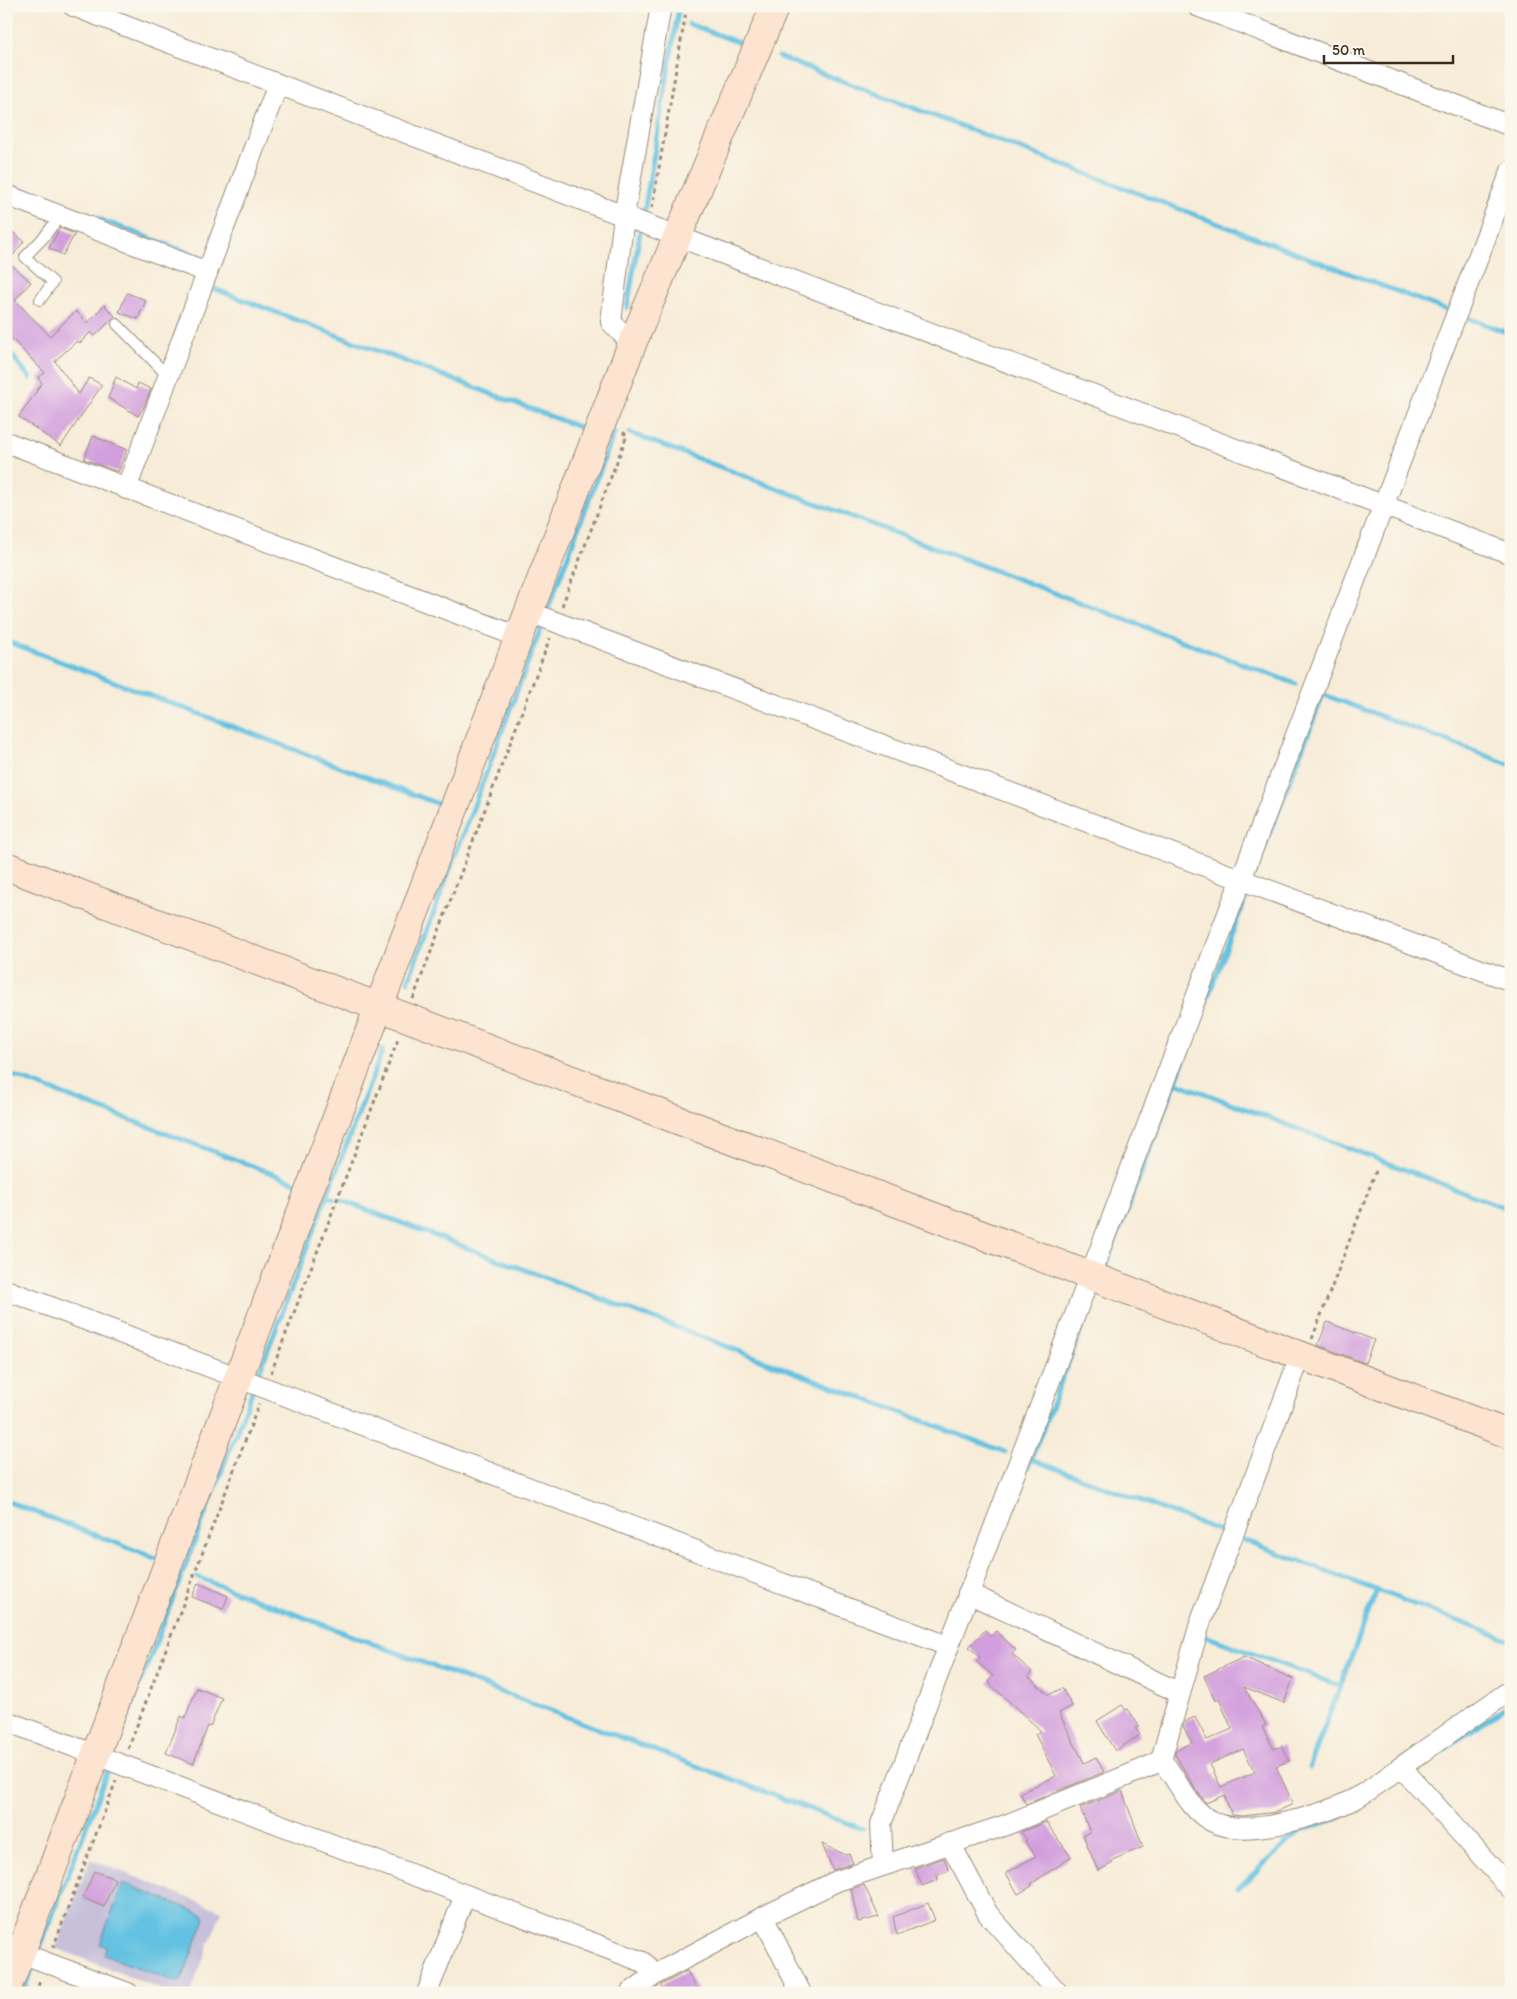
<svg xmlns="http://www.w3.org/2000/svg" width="1517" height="1999" viewBox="0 0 1517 1999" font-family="Itim,sans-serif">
	<rect width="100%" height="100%" fill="#fbf7ec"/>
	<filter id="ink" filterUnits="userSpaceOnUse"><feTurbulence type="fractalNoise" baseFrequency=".02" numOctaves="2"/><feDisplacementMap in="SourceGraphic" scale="10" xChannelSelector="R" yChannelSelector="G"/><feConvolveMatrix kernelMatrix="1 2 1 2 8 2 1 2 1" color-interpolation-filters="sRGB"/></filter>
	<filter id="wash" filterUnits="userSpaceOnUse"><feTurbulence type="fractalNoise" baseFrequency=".0096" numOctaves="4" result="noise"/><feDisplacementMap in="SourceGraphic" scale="20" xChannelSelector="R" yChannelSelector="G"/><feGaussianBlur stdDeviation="1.12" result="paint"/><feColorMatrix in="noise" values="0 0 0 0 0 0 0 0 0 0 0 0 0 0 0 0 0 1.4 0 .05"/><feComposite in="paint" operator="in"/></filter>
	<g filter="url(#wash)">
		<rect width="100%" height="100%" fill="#f7ecd8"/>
		<!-- industrial -->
		<path fill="#c6c0da" d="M 90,1859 L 222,1911 L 190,1993 L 171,1993 L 56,1948 Z"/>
		<!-- water -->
		<path fill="#63c2e1" stroke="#4f7680" d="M 123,1883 L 202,1914 L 205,1918 L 182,1979 L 176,1982 L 104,1955 L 107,1947 L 100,1944 Z"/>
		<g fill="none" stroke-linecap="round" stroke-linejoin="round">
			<!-- stream -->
			<g stroke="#63c2e1" stroke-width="5">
				<path d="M 689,24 L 748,46"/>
				<path d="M 779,57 L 1446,310"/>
				<path d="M 6,184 L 200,257"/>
				<path d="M 643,219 L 679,6"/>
				<path d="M 212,288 L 584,429"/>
				<path d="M 627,308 L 641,227"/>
				<path d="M 1465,317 L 1511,334"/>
				<path d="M 6,348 L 30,378"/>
				<path d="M 630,433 L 1296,684"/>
				<path d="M 548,609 L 614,433"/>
				<path d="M 6,641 L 441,805"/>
				<path d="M 1322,694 L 1511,765"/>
				<path d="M 1254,875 L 1323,695"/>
				<path d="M 408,981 L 543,622"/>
				<path d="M 6,1073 L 300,1184"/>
				<path d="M 1175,1082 L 1511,1210"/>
				<path d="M 324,1194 L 334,1198"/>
				<path d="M 341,1200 L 1005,1452"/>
				<path d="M 1105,1268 L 1247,894"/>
				<path d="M 256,1381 L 383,1049"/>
				<path d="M 1031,1459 L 1225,1533"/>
				<path d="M 1028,1467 L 1091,1304"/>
				<path d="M 6,1501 L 155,1558"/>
				<path d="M 1241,1539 L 1511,1641"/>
				<path d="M 197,1577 L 863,1829"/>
				<path d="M 1208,1637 L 1340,1686"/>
				<path d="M 121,1734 L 253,1389"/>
				<path d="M 1437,1754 L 1511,1703"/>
				<path d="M 1309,1768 L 1377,1590"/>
				<path d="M 1238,1888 L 1300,1831 L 1339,1818 L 1363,1805"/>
				<path d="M 6,1935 L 11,1937"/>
				<path d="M 40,1948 L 109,1767"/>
				<path d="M 23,1993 L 33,1966"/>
			</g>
		</g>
		<g id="blocks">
			<!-- building -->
			<g fill="#d19fdd" fill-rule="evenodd">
				<path d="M 6,227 L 24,241 L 8,262 L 31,282 L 15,300 L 50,336 L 76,311 L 88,323 L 104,305 L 115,316 L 95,336 L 91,332 L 80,343 L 77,341 L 55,361 L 79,394 L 89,378 L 102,385 L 61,446 L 19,417 L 42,383 L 38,378 L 45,373 L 6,333 Z"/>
				<path d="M 60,228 L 75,234 L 63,255 L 49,248 Z"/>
				<path d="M 127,293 L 146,300 L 138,319 L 119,312 Z"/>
				<path d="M 116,377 L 136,389 L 138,383 L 151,389 L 143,409 L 138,416 L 108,398 Z"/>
				<path d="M 93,436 L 127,450 L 118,472 L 84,459 Z"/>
				<path d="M 1327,1322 L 1374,1340 L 1365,1363 L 1318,1345 Z"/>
				<path d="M 198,1583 L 228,1596 L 223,1609 L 192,1597 Z"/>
				<path d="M 985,1630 L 991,1636 L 996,1631 L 1016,1650 L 1012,1654 L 1032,1672 L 1028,1676 L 1049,1695 L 1062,1688 L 1072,1706 L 1059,1713 L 1084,1763 L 1096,1757 L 1104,1772 L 1026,1804 L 1020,1793 L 1056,1776 L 1035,1734 L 1041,1731 L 988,1682 L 993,1676 L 976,1661 L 980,1657 L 969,1647 Z"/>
				<path d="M 1244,1657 L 1293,1679 L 1284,1703 L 1244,1687 L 1266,1725 L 1262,1727 L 1274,1749 L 1282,1746 L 1289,1761 L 1276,1766 L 1293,1804 L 1276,1812 L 1243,1816 L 1232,1815 L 1224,1795 L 1206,1803 L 1194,1787 L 1175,1754 L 1176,1750 L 1192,1743 L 1183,1726 L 1184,1722 L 1195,1717 L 1207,1740 L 1232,1729 L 1219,1699 L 1215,1701 L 1204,1676 ZM 1243,1749 L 1255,1772 L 1221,1787 L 1210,1764 Z"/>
				<path d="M 197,1688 L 222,1698 L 210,1727 L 208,1726 L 193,1764 L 166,1753 L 181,1716 L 185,1718 Z"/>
				<path d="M 1122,1705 L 1126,1710 L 1128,1709 L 1139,1726 L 1135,1728 L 1140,1735 L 1115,1751 L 1097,1721 Z"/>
				<path d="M 1122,1791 L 1143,1847 L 1112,1860 L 1113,1863 L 1098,1871 L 1083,1835 L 1090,1832 L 1080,1808 Z"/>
				<path d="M 1046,1822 L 1071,1857 L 1031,1884 L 1032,1886 L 1018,1894 L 1006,1873 L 1036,1856 L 1025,1841 L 1027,1840 L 1021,1832 Z"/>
				<path d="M 822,1844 L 846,1855 L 849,1854 L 853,1863 L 833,1870 Z"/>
				<path d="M 944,1858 L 949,1871 L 937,1875 L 938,1880 L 922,1886 L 915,1868 Z"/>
				<path d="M 94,1871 L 115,1879 L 104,1907 L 83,1898 Z"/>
				<path d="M 864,1885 L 879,1917 L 858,1922 L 851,1889 Z"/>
				<path d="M 928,1903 L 935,1920 L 897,1935 L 893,1917 Z"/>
				<path d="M 687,1971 L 699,1993 L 664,1993 L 661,1985 Z"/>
			</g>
		</g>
	</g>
	<g filter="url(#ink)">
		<use href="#blocks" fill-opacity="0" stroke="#998b7b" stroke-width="1"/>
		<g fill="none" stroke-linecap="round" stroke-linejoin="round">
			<defs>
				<g id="lane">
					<path d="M 40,300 L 53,282 L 25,257 L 44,237 L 60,216"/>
					<path d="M 117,324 L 168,376"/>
				</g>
				<g id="street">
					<path d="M 73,6 L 1511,554"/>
					<path d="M 1197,6 L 1511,126"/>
					<path d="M 6,195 L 207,272"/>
					<path d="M 632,344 L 611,322 L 624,216 L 661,6"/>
					<path d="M 6,442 L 519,637"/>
					<path d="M 126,489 L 278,84"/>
					<path d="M 529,612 L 1511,981"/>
					<path d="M 6,1290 L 948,1646"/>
					<path d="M 968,1593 L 1180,1693"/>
					<path d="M 6,1721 L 643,1962 L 656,1974"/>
					<path d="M 1161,1760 C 1178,1779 1188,1809 1211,1821 C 1244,1839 1322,1816 1354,1799 C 1373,1789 1390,1775 1408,1762 C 1442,1738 1476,1714 1511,1690"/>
					<path d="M 1401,1767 L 1511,1889"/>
					<path d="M 950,1843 L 988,1914 L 1058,1993"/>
					<path d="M 883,1865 L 881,1824 L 1511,171"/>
					<path d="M 763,1917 L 801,1993"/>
					<path d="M 21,1953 L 128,1993"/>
					<path d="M 427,1993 L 465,1895"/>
					<path d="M 630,1993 L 656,1974 L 763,1917 L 837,1881 L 1006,1825 L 1148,1767 L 1161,1760 L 1201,1620 L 1300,1357"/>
				</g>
				<g id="secondary">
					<path d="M 6,866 L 1511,1435"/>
					<path d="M 6,1991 L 519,637 L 632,344 L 775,6"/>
				</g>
			</defs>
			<!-- lane casing -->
			<use href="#lane" stroke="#998b7b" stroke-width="12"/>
			<!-- street casing -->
			<use href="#street" stroke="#998b7b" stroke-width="22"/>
			<!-- secondary casing -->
			<use href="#secondary" stroke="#998b7b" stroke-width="30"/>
			<!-- path -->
			<g stroke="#998b7b" stroke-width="3" stroke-dasharray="4 4" stroke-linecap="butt">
				<path d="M 652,208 L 687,6"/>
				<path d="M 562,606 L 627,435 L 620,431"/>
				<path d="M 413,999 L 550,638"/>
				<path d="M 1312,1339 L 1376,1171"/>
				<path d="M 271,1373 L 399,1037"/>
				<path d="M 128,1749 L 259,1404"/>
				<path d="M 53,1948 L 116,1781"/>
				<path d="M 35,1993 L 41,1979"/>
			</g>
			<!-- lane -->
			<use href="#lane" stroke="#fff" stroke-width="10"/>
			<!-- street -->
			<use href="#street" stroke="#fff" stroke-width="20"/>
			<!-- secondary -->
			<use href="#secondary" stroke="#fde4d1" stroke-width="28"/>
		</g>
	</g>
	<!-- margin -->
	<rect width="1517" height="1999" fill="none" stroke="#fbf7ec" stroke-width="25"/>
	<!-- scale -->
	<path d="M1324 55v8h129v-8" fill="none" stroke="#3b2a1e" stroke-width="2.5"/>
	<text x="1332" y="55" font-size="15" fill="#3b2a1e" stroke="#fbf7ec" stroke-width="4" paint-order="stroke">50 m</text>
</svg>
